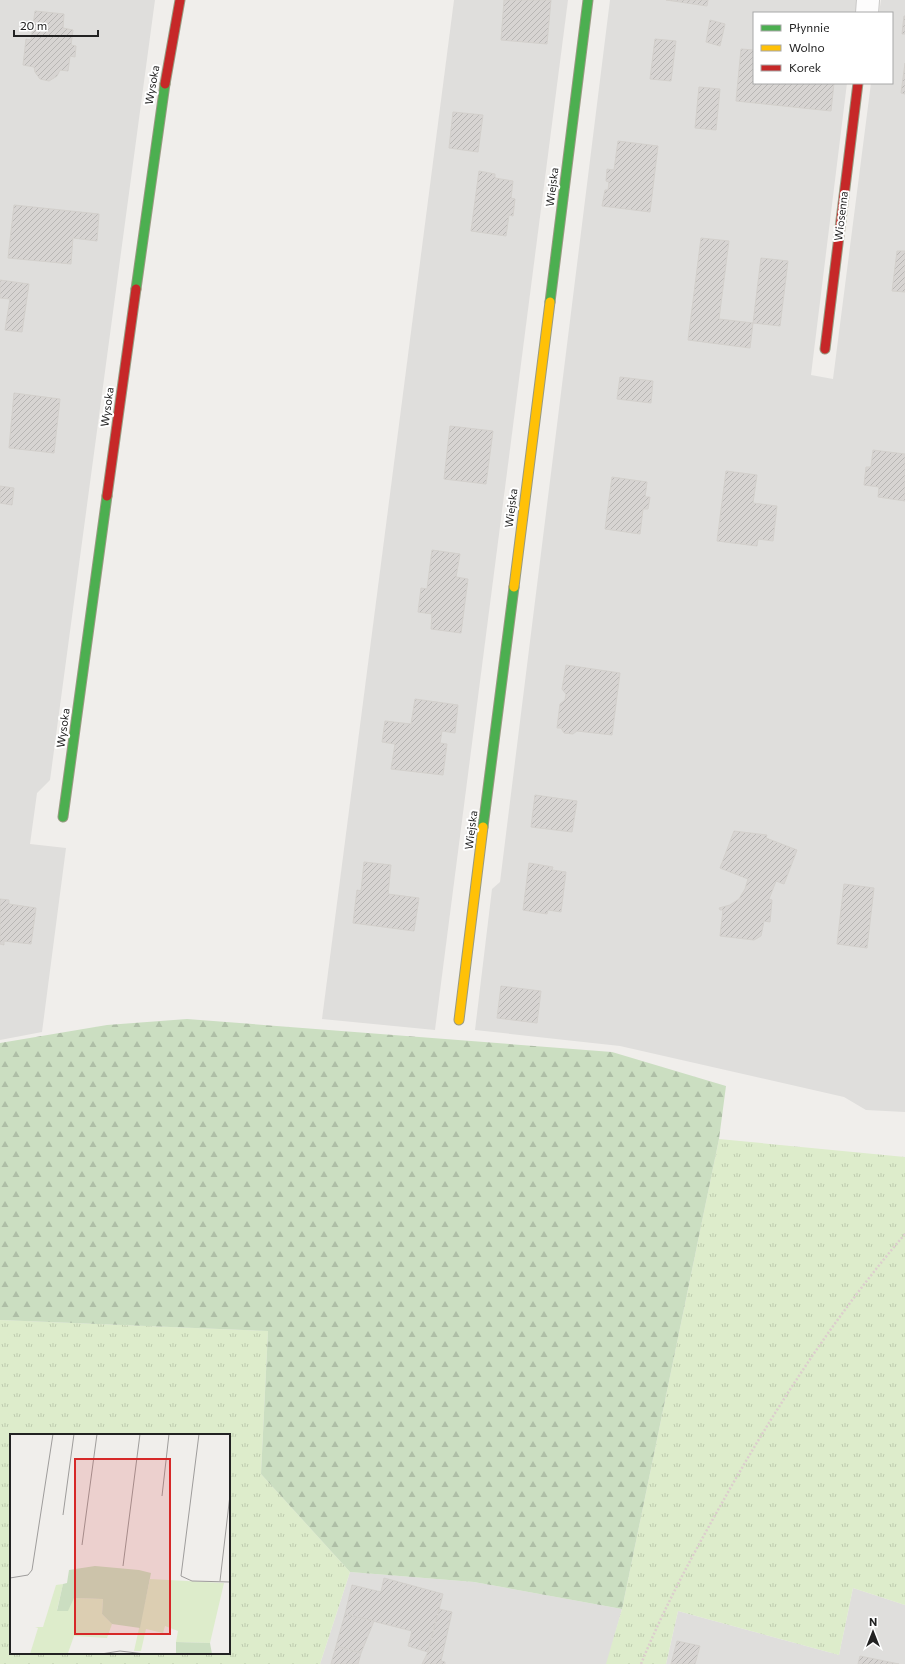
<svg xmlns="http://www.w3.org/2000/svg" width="905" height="1664" viewBox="0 0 905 1664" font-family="Commissioner,sans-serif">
	<defs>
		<pattern id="grass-tufts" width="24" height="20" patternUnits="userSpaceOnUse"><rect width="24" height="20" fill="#ddeccb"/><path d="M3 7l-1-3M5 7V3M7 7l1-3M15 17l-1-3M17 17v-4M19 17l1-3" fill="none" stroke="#bdcaae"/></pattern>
		<pattern id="forest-firs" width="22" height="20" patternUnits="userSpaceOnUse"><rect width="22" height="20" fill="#cbdec1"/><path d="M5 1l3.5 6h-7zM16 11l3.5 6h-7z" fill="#aebea6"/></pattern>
		<pattern id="building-hatch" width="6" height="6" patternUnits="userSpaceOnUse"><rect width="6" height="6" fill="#d7d4d2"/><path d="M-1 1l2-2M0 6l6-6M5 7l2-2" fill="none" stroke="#b8b6b4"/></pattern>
	</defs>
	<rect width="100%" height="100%" fill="#f0eeeb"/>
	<!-- residential -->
	<g fill="#dfdedc">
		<path d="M 0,0 L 155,0 L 50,780 L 37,793 L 30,844 L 66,848 L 42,1032 L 0,1040 Z"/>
		<path d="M 454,0 L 568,0 L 435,1030 L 322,1019 Z"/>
		<path d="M 610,0 L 858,0 L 856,13 L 754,13 L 754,83 L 847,83 L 811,375 L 833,379 L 871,83 L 892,83 L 892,13 L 879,13 L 881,0 L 905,0 L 905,1112 L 866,1110 L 844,1097 L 620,1046 L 475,1030 L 492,889 L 500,882 Z"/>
		<path d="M 350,1572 L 474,1582 L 622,1609 L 607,1664 L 320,1664 Z"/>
		<path d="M 853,1588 L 905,1605 L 905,1664 L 666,1664 L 678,1611 L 839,1655 Z"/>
	</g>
	<!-- grass -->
	<g fill="url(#grass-tufts)" fill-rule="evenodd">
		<path d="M 719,1139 L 905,1157 L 905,1605 L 853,1588 L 839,1655 L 678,1611 L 666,1664 L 606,1664 L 622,1609 Z"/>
		<path d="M 0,1320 L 268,1331 L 261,1474 L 350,1572 L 320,1664 L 0,1664 ZM 11,1435 L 229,1435 L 229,1653 L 11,1653 Z"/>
	</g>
	<!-- forest -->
	<path fill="url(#forest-firs)" d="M 187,1019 L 612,1052 L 726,1086 L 719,1139 L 622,1609 L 474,1582 L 350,1572 L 261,1474 L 268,1331 L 0,1320 L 0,1043 L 107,1025 Z"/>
	<!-- building -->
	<g fill="url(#building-hatch)" stroke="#d3d0cc">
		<path d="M 504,0 L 551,0 L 547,44 L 501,40 Z"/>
		<path d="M 666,0 L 708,0 L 707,6 Z"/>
		<path d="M 35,11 L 64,14 L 63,28 L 73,30 L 71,45 L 76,46 L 75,57 L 70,56 L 68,71 L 60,70 L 57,76 L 49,81 L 40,79 L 35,72 L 34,67 L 23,65 L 26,39 L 31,40 Z"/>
		<path d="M 904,16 L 905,16 L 905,34 L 902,34 Z"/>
		<path d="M 710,20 L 725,24 L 720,46 L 706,42 Z"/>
		<path d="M 655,39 L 676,41 L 671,81 L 650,79 Z"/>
		<path d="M 741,49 L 754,50 L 754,83 L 834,83 L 831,111 L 736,101 Z"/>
		<path d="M 905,63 L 905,94 L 901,93 Z"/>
		<path d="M 699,87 L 720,89 L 716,130 L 695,128 Z"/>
		<path d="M 453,112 L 483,115 L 478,152 L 449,148 Z"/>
		<path d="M 618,141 L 658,146 L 650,212 L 602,206 L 605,190 L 608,190 L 609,182 L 606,181 L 607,169 L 614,170 Z"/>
		<path d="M 479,171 L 495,174 L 495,178 L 513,181 L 511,198 L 515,199 L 513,216 L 509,215 L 506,236 L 471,231 Z"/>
		<path d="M 14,205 L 99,214 L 97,241 L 73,238 L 71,264 L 8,258 Z"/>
		<path d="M 701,238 L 729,241 L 719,319 L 753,323 L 750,348 L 688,340 Z"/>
		<path d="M 897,251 L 905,251 L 905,292 L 892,291 Z"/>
		<path d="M 761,258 L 788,261 L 780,326 L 753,323 Z"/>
		<path d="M 0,280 L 29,284 L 22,332 L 5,330 L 10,299 L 0,298 Z"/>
		<path d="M 620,377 L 653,381 L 651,403 L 617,399 Z"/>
		<path d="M 14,393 L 60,399 L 54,453 L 9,448 Z"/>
		<path d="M 450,426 L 493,431 L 486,484 L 444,479 Z"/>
		<path d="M 873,450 L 905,454 L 905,501 L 878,497 L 879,487 L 864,485 L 866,467 L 871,467 Z"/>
		<path d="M 726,471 L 757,475 L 753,503 L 777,506 L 773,541 L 758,539 L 757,546 L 717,541 Z"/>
		<path d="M 612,477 L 647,482 L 645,497 L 650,497 L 648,509 L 643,509 L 640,534 L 605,529 Z"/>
		<path d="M 0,486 L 14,488 L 12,505 L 0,503 Z"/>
		<path d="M 432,550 L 460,554 L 456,577 L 468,579 L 461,633 L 431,629 L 432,614 L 418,612 L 421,588 L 427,589 Z"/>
		<path d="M 566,665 L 620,673 L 612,735 L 577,731 L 573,734 L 564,733 L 561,728 L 557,728 L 560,704 L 565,700 L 566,694 L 562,689 Z"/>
		<path d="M 415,699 L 458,705 L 455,733 L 442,731 L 440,743 L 447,744 L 443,775 L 391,769 L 395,744 L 382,742 L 385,721 L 411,724 Z"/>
		<path d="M 535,795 L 577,801 L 572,832 L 531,827 Z"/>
		<path d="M 734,831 L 767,835 L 766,838 L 797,850 L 784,884 L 776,881 L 769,899 L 772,900 L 770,922 L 764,921 L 761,936 L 754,940 L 720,936 L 723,910 L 720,910 L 719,908 L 730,905 L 739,899 L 745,889 L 748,879 L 720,868 Z"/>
		<path d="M 364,862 L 391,865 L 388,894 L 419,898 L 414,931 L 353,923 L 357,890 L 361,891 Z"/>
		<path d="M 529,863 L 553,867 L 552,870 L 566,872 L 561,912 L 548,910 L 547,914 L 523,910 Z"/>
		<path d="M 844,884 L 874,888 L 867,948 L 837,944 Z"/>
		<path d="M 0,899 L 9,900 L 9,904 L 36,908 L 31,944 L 4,941 L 4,945 L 0,944 Z"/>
		<path d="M 501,986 L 541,991 L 537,1023 L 497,1018 Z"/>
		<path d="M 384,1578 L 443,1594 L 428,1652 L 408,1646 L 412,1631 L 345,1614 L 352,1585 L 381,1592 Z"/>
		<path d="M 439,1609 L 452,1612 L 441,1661 L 445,1662 L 445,1664 L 422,1664 L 428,1652 Z"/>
		<path d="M 345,1614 L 374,1621 L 361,1653 L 336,1646 Z"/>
		<path d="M 677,1641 L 700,1646 L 695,1664 L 671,1664 Z"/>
		<path d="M 336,1646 L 361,1653 L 358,1664 L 331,1664 Z"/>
		<path d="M 860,1656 L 899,1664 L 858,1664 Z"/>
	</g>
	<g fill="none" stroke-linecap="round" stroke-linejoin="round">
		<defs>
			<path id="street" d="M 867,13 L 868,0"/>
			<g id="fast">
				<path d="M 136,289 L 165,84"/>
				<path d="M 550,302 L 588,0"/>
				<path d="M 63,817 L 107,496"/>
				<path d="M 483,827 L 514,587"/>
			</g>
			<g id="slow">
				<path d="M 514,587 L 550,302"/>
				<path d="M 459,1020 L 483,827"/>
			</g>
			<g id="jam">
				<path d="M 165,84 L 180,0"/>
				<path d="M 825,349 L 858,83"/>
				<path d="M 107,496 L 136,289"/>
			</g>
		</defs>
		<!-- street casing -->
		<use href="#street" stroke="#c9c8c7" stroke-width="24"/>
		<!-- fast casing -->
		<use href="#fast" stroke="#999a82" stroke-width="11"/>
		<!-- slow casing -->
		<use href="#slow" stroke="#999a82" stroke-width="11"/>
		<!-- jam casing -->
		<use href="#jam" stroke="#999a82" stroke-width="11"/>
		<!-- path -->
		<path stroke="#dccecd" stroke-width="2.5" stroke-dasharray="2 2" stroke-linecap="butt" d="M 641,1664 C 663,1610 690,1560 718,1510 C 772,1413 833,1318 905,1234"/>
		<!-- street -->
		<use href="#street" stroke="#fdfcfc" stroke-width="22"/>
		<!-- fast -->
		<use href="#fast" stroke="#4caf50" stroke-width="9"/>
		<!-- slow -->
		<use href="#slow" stroke="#ffc107" stroke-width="9"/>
		<!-- jam -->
		<use href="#jam" stroke="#c62828" stroke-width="9"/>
	</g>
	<g text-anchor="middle" stroke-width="4" stroke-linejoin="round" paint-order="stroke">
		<!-- street labels -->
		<g font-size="11" fill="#222" stroke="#fff">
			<text transform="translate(152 85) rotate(-80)" y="4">Wysoka</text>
			<text transform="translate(552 187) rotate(-83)" y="4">Wiejska</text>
			<text transform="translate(841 216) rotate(-83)" y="4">Wiosenna</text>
			<text transform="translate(107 407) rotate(-82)" y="4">Wysoka</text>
			<text transform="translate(511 508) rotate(-83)" y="4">Wiejska</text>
			<text transform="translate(63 728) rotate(-82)" y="4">Wysoka</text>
			<text transform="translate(471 830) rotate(-83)" y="4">Wiejska</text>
		</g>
	</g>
	<!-- overview -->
	<g transform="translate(10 1434)">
		<rect width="220" height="220" fill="#f0eeeb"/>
		<path d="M 140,145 L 214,149 L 200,209 L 166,208 L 168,197 L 155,192 L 153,199 L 136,195 L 131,217 L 124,217 ZM 53,150 L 47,176 L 64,164 L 93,165 L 92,180 L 102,190 L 97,204 L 64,202 L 58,219 L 20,220 L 28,194 L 25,193 L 33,193 L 46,151 Z" fill="#ddeccb"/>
		<path d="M 85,132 L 129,136 L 141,139 L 130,194 L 102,190 L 92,180 L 93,165 L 64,164 L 58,177 L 47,177 L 53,150 L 57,149 L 59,136 ZM 166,208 L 200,209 L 202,220 L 166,220 Z" fill="#cbdec1"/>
		<path fill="none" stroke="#9e9c9b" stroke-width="1" d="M 189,0 L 171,142 L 182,147 L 220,148M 152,62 L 159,0M 53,81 L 64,0M 72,111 L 87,0M 113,132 L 130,0M 0,144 L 18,141 L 22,136 L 43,0M 210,147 L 220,61M 91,220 L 110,217 L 135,220"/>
		<path fill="#d62828" fill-opacity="0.15" stroke="#d62828" stroke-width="2" d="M 65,25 L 160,25 L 160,200 L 65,200 Z"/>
		<rect width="220" height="220" fill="none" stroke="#222" stroke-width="2"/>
	</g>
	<!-- legend -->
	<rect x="753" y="12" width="140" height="72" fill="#ffffff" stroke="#a7a7a7"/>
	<rect x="761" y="25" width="20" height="6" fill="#4caf50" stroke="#a7a7a7"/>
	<text x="789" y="32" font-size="12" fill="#222222">Płynnie</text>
	<rect x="761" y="45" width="20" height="6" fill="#ffc107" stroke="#a7a7a7"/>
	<text x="789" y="52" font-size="12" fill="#222222">Wolno</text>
	<rect x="761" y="65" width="20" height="6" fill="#c62828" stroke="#a7a7a7"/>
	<text x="789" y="72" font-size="12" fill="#222222">Korek</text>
	<!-- north arrow -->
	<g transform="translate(873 1632)" stroke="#ffffff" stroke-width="3" paint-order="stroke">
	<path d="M0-3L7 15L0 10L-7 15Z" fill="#222222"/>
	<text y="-6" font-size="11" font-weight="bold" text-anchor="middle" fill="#222222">N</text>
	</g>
	<!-- scale -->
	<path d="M14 30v6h84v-6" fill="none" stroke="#222222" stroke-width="2"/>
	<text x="20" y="30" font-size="12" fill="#222222" stroke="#ffffff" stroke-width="3" paint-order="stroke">20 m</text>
</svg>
